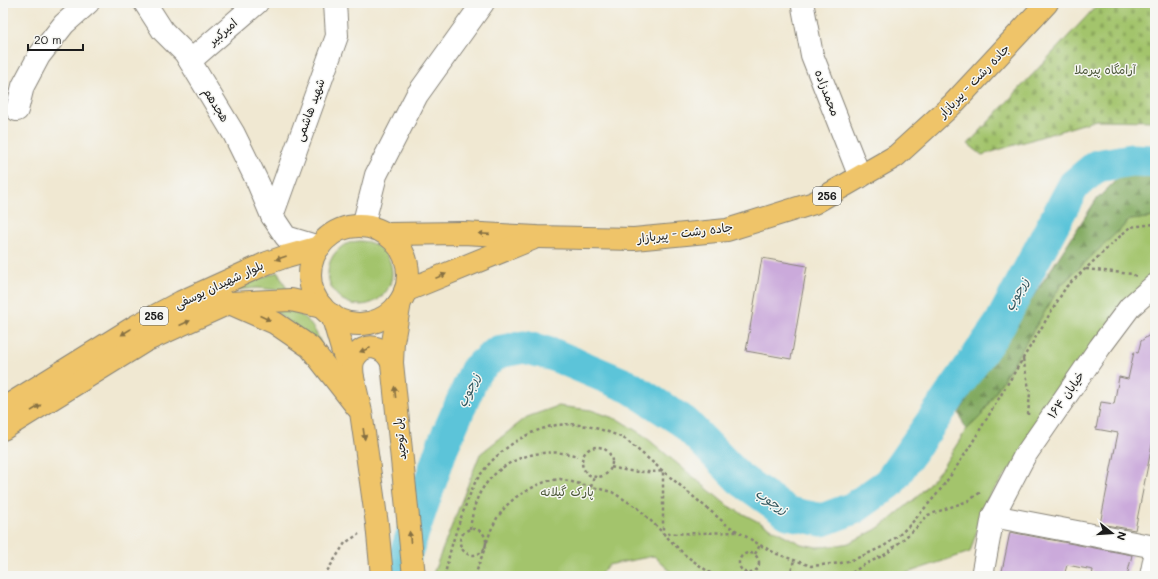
<svg xmlns="http://www.w3.org/2000/svg" width="1158" height="579" viewBox="0 0 1158 579" font-family="Mali,'Playpen Sans Arabic',sans-serif">
	<defs>
		<pattern id="forest-firs" width="22" height="20" patternUnits="userSpaceOnUse"><rect width="22" height="20" fill="#82aa60"/><path d="M5 1l3.5 6h-7zM16 11l3.5 6h-7z" fill="#6a8a4e"/></pattern>
		<pattern id="cemetery-stones" width="16" height="16" patternUnits="userSpaceOnUse"><rect width="16" height="16" fill="#a3c46c"/><path d="M2 7V4a2 2 0 0 1 4 0v3zM10 15v-3a2 2 0 0 1 4 0v3z" fill="#8ca85d"/></pattern>
	</defs>
	<rect width="100%" height="100%" fill="#f6f6f2"/>
	<filter id="ink" filterUnits="userSpaceOnUse"><feTurbulence type="fractalNoise" baseFrequency=".025" numOctaves="2"/><feDisplacementMap in="SourceGraphic" scale="8" xChannelSelector="R" yChannelSelector="G"/><feConvolveMatrix kernelMatrix="1 2 1 2 8 2 1 2 1" color-interpolation-filters="sRGB"/></filter>
	<filter id="wash" filterUnits="userSpaceOnUse"><feTurbulence type="fractalNoise" baseFrequency=".012" numOctaves="4" result="noise"/><feDisplacementMap in="SourceGraphic" scale="16" xChannelSelector="R" yChannelSelector="G"/><feGaussianBlur stdDeviation="0.9" result="paint"/><feColorMatrix in="noise" values="0 0 0 0 0 0 0 0 0 0 0 0 0 0 0 0 0 1.4 0 .05"/><feComposite in="paint" operator="in"/></filter>
	<g filter="url(#wash)">
		<rect width="100%" height="100%" fill="#f0e8d2"/>
		<!-- green -->
		<g fill="#a3c46c" stroke="#607044">
			<path d="M 1155,217 L 1155,279 L 987,499 L 970,552 L 898,576 L 675,576 L 654,556 L 608,565 L 599,576 L 432,576 L 480,454 L 527,417 L 558,406 L 591,410 L 619,420 L 643,435 L 728,506 L 801,544 L 817,547 L 833,546 L 849,543 L 875,530 L 887,522 L 918,496 L 942,468 L 966,430 L 981,416 L 1061,285 L 1130,220 Z"/>
			<circle cx="360" cy="273" r="32"/>
			<path d="M 278,272 L 288,291 L 257,288 L 219,292 Z"/>
			<path d="M 270,306 C 276,307 283,308 289,310 C 307,314 317,331 322,347 L 282,317 Z"/>
		</g>
		<!-- forest -->
		<path fill="url(#forest-firs)" stroke="#4f633e" d="M 1155,173 L 1155,217 L 1130,220 L 1061,285 L 981,416 L 966,430 L 959,413 L 984,372 L 1096,200 L 1122,174 Z"/>
		<!-- cemetery -->
		<path fill="url(#cemetery-stones)" stroke="#607044" d="M 1099,3 L 1155,3 L 1155,121 L 1096,120 L 982,155 L 968,144 Z"/>
		<g fill="none" stroke-linecap="round" stroke-linejoin="round">
			<!-- river -->
			<path stroke="#5cc4d9" stroke-width="33" d="M 398,576 L 443,445 L 476,370 L 498,352 L 524,347 L 554,355 L 630,387 L 684,422 L 740,479 L 788,513 L 822,520 L 854,508 L 889,483 L 1000,324 L 1074,185 L 1097,166 L 1131,160 L 1155,161"/>
		</g>
		<g id="blocks">
			<!-- building -->
			<g fill="#cbaadb">
				<path d="M 762,258 L 807,266 L 791,359 L 746,351 Z"/>
				<path d="M 1155,331 L 1155,441 L 1153,440 L 1135,530 L 1100,524 L 1118,433 L 1096,429 L 1101,402 L 1114,404 L 1119,377 L 1128,379 L 1134,352 L 1138,353 L 1141,341 Z"/>
				<path d="M 1010,532 L 1132,555 L 1127,576 L 1092,576 L 1093,570 L 1067,565 L 1064,576 L 1001,576 Z"/>
			</g>
		</g>
	</g>
	<g filter="url(#ink)">
		<use href="#blocks" fill-opacity="0" stroke="#868277" stroke-width="1"/>
		<g fill="none" stroke-linecap="round" stroke-linejoin="round">
			<defs>
				<g id="minor">
					<path d="M 145,3 L 163,31 L 185,53 L 234,134 L 258,183 L 272,216 L 286,237 L 319,247"/>
					<path d="M 803,7 L 812,55 L 860,177"/>
					<path d="M 190,61 L 257,3"/>
					<path d="M 17,110 L 23,86 L 39,56 L 64,24 L 88,3"/>
					<path d="M 272,216 L 337,36 L 335,3"/>
					<path d="M 363,226 L 376,175 L 417,95 L 483,3"/>
					<path d="M 993,516 L 1155,547"/>
					<path d="M 982,576 L 993,516 L 1024,457 L 1100,347 L 1130,307 L 1155,285"/>
					<path d="M 1151,576 L 1155,556"/>
				</g>
				<g id="primary">
					<circle cx="359" cy="275" r="49"/>
					<path d="M 387,234 L 463,233 L 537,237 L 634,239 L 727,230 L 814,203 L 896,156 L 954,103 L 1047,3"/>
					<path d="M 405,291 L 532,239"/>
					<path d="M 400,302 L 393,342 L 392,363 L 414,576"/>
					<path d="M 234,305 L 275,323 L 310,347 L 357,407"/>
					<path d="M 332,315 L 342,349 L 353,378 L 361,412 L 377,524 L 382,576"/>
					<path d="M 353,378 C 352,371 351,365 354,359 C 364,340 385,346 392,363"/>
					<path d="M 3,410 L 12,403 L 136,326 L 181,302 L 267,263 L 287,256 L 319,247"/>
					<path d="M 3,429 L 145,341 L 229,303 L 291,300 L 322,307"/>
				</g>
			</defs>
			<!-- minor casing -->
			<use href="#minor" stroke="#868277" stroke-width="24"/>
			<!-- primary casing -->
			<use href="#primary" stroke="#868277" stroke-width="24"/>
			<!-- path -->
			<g stroke="#868277" stroke-width="2.5" stroke-dasharray="3 3" stroke-linecap="butt">
				<path d="M 1086,269 L 1132,274 L 1136,276"/>
				<path d="M 1023,359 L 1030,393 L 1028,415"/>
				<circle cx="597" cy="462" r="15"/>
				<path d="M 611,467 C 629,472 644,473 663,471 L 663,534 L 737,532"/>
				<path d="M 591,487 L 594,477"/>
				<path d="M 470,529 C 472,516 474,503 481,491 C 502,457 541,446 578,456"/>
				<circle cx="473" cy="542" r="13"/>
				<circle cx="749" cy="563" r="10"/>
				<path d="M 755,554 L 760,545"/>
				<path d="M 324,576 L 345,543 L 359,534"/>
				<path d="M 445,576 C 449,550 459,521 469,497 C 471,492 473,486 476,481 C 494,453 524,431 557,425 C 580,422 604,429 625,439 L 727,525 L 760,545 L 777,554 L 811,566 L 841,563 L 855,559 L 869,553 L 884,546 L 898,536 L 910,525 L 937,494 L 951,475 L 969,448 L 1066,287 L 1130,227 L 1155,224"/>
				<path d="M 475,576 L 491,530 L 497,518 L 506,506 L 516,497 L 537,485 L 548,481 L 560,479 L 612,492 L 638,508 L 685,555 L 713,575 L 725,576"/>
				<path d="M 790,576 L 794,560"/>
				<path d="M 847,576 L 862,566 L 886,554 L 916,528 L 928,515 L 968,501 L 981,492"/>
			</g>
			<!-- minor -->
			<use href="#minor" stroke="#fff" stroke-width="22"/>
			<!-- primary -->
			<use href="#primary" stroke="#efc469" stroke-width="22"/>
		</g>
		<!-- one-way arrows -->
		<defs><path id="oneway-solid" d="M-6-.8H1V-3.2L6.5 0L1 3.2V.8H-6Z"/></defs>
		<g fill="#867042">
			<use href="#oneway-solid" transform="translate(484 234) rotate(-176)"/>
			<use href="#oneway-solid" transform="translate(281 258) rotate(161)"/>
			<use href="#oneway-solid" transform="translate(441 276) rotate(-22)"/>
			<use href="#oneway-solid" transform="translate(265 318) rotate(24)"/>
			<use href="#oneway-solid" transform="translate(185 323) rotate(-24)"/>
			<use href="#oneway-solid" transform="translate(126 332) rotate(148)"/>
			<use href="#oneway-solid" transform="translate(365 350) rotate(159)"/>
			<use href="#oneway-solid" transform="translate(395 392) rotate(-96)"/>
			<use href="#oneway-solid" transform="translate(36 408) rotate(-32)"/>
			<use href="#oneway-solid" transform="translate(364 434) rotate(82)"/>
			<use href="#oneway-solid" transform="translate(410 537) rotate(-96)"/>
		</g>
	</g>
	<g text-anchor="middle" stroke-width="3" stroke-linejoin="round" paint-order="stroke">
		<!-- shield labels -->
		<g fill="#f6f6f2" stroke="#5d5d5c" stroke-width="1">
			<rect x="813" y="187" width="28" height="18" rx="3"/>
			<rect x="140" y="307" width="28" height="18" rx="3"/>
		</g>
		<g font-size="11" font-weight="bold" fill="#1c1c1c">
			<text x="827" y="200">256</text>
			<text x="154" y="320">256</text>
		</g>
		<!-- street labels -->
		<g font-size="12" fill="#1c1c1c" stroke="#f6f6f2">
			<text transform="translate(223 32) rotate(-41)" y="4">امیرکبیر</text>
			<text transform="translate(974 81) rotate(-46)" y="4">جاده رشت - پیربازار</text>
			<text transform="translate(827 93) rotate(69)" y="4">محمدزاده</text>
			<text transform="translate(216 105) rotate(58)" y="4">هجدهم</text>
			<text transform="translate(310 110) rotate(-70)" y="4">شهید هاشمی</text>
			<text transform="translate(685 233) rotate(-7)" y="4">جاده رشت - پیربازار</text>
			<text transform="translate(219 285) rotate(-25)" y="4">بلوار شهیدان یوسفی</text>
			<text transform="translate(1066 395) rotate(-55)" y="4">خیابان ۱۶۴</text>
			<text transform="translate(400 439) rotate(-96)" y="4">پل توحید</text>
		</g>
		<!-- park labels -->
		<g font-size="12" fill="#4b5738" stroke="#f6f6f2">
			<text x="1105" y="74">آرامگاه پیرملا</text>
			<text x="567" y="496">پارک گیلانه</text>
		</g>
		<!-- water labels -->
		<g font-size="13" font-style="italic" fill="#32575e" stroke="#f6f6f2">
			<text transform="translate(1016 294) rotate(-62)" y="5">زرجوب</text>
			<text transform="translate(468 390) rotate(-65)" y="5">زرجوب</text>
			<text transform="translate(772 501) rotate(33)" y="5">زرجوب</text>
		</g>
	</g>
	<!-- margin -->
	<rect width="1158" height="579" fill="none" stroke="#f6f6f2" stroke-width="16"/>
	<!-- north arrow -->
	<g transform="translate(1112 533) rotate(107)" stroke="#f6f6f2" stroke-width="3" paint-order="stroke">
	<path d="M0-3L7 15L0 10L-7 15Z" fill="#1c1c1c"/>
	<text y="-6" font-size="11" font-weight="bold" text-anchor="middle" fill="#1c1c1c">N</text>
	</g>
	<!-- scale -->
	<path d="M28 44v6h55v-6" fill="none" stroke="#1c1c1c" stroke-width="2"/>
	<text x="34" y="44" font-size="12" fill="#1c1c1c" stroke="#f6f6f2" stroke-width="3" paint-order="stroke">20 m</text>
</svg>
